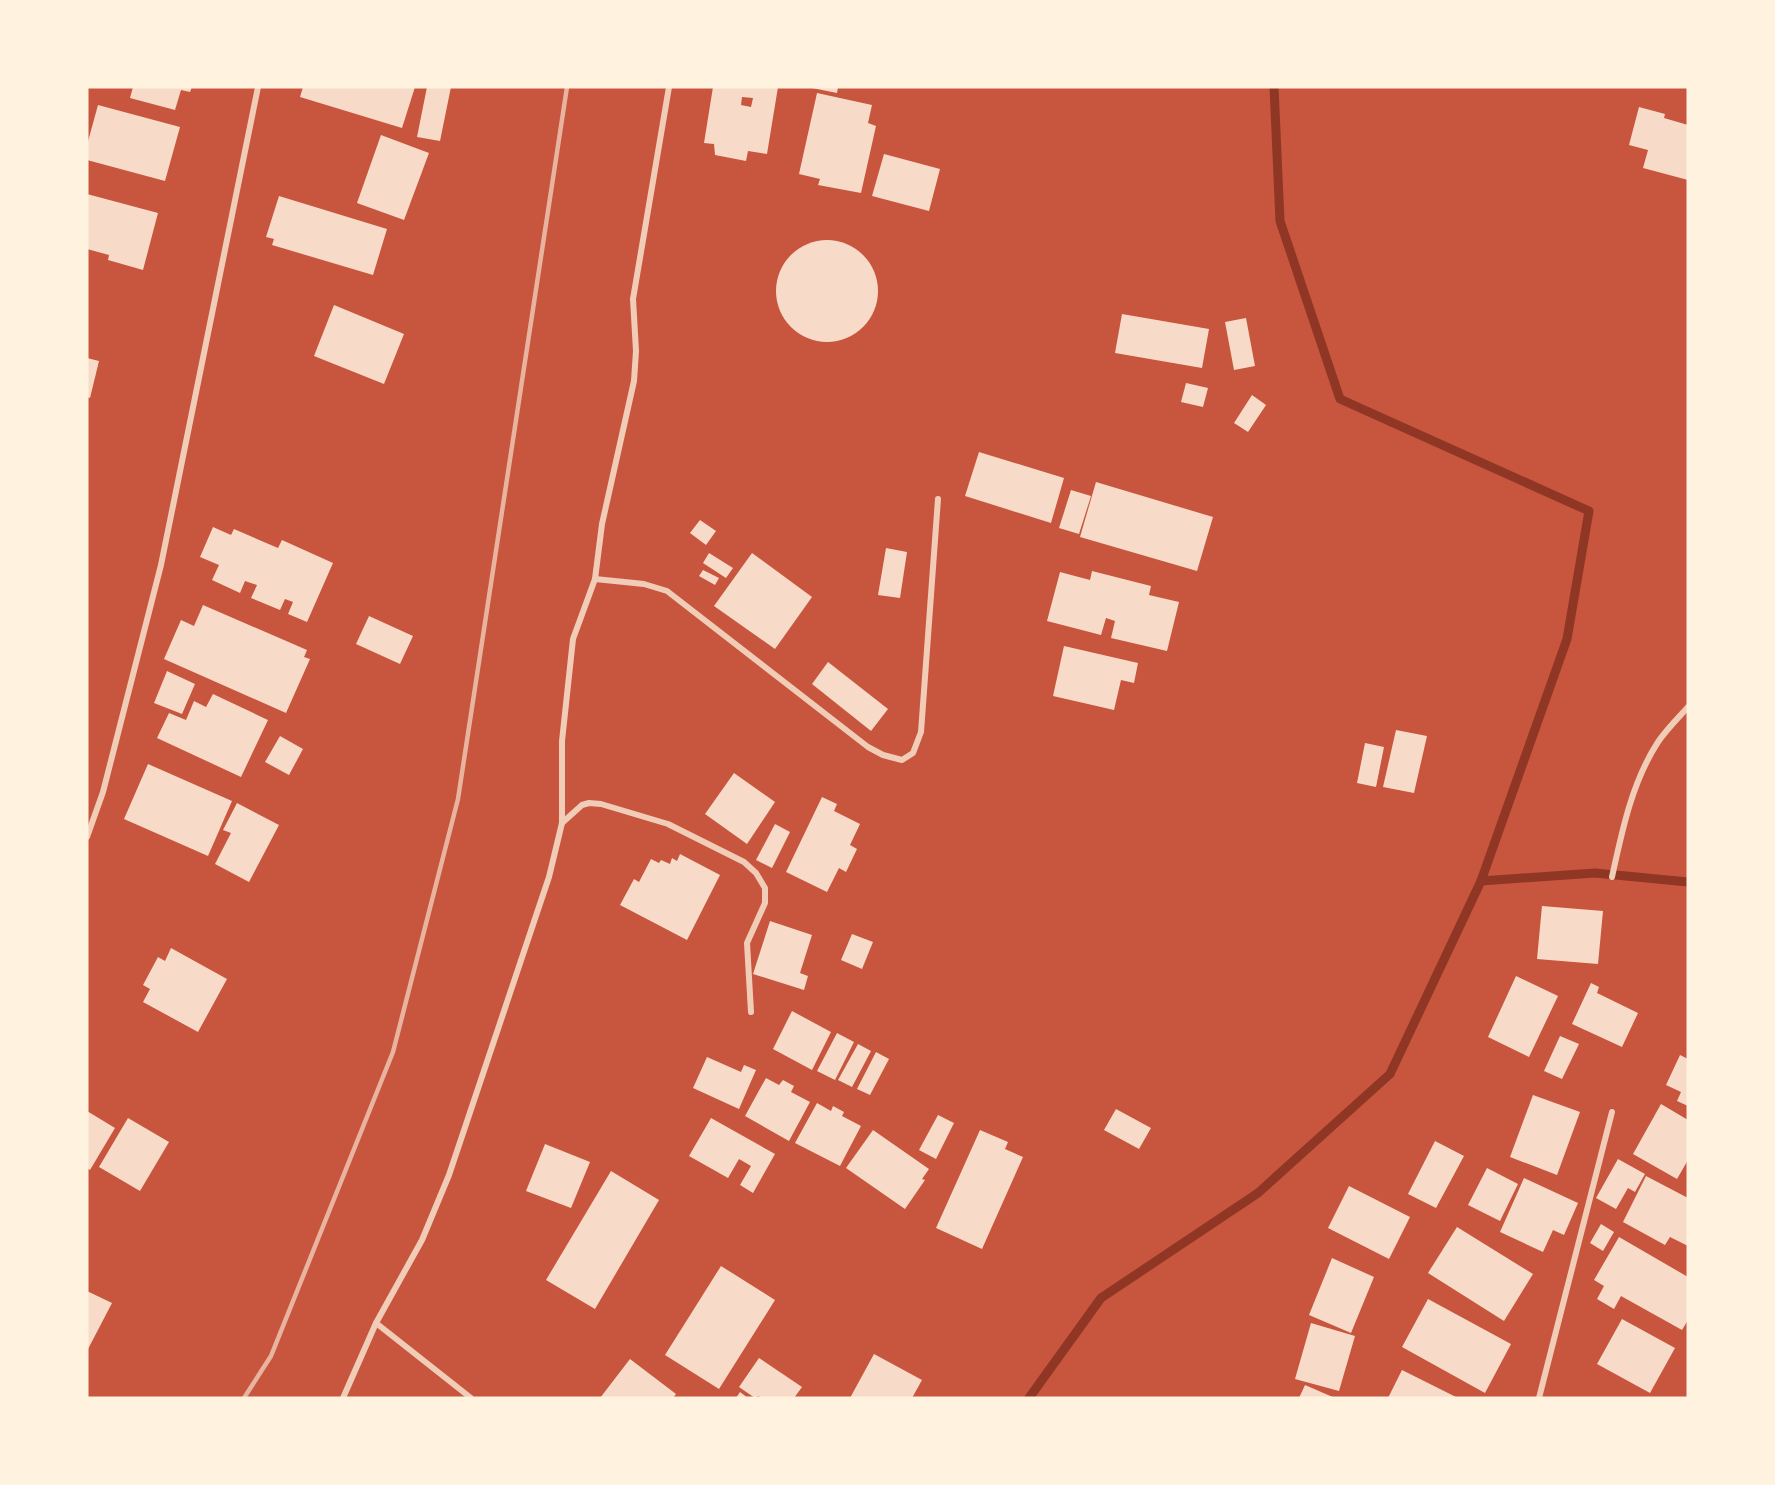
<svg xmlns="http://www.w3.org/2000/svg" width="1775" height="1485" viewBox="0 0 1775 1485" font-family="'Asap Condensed',sans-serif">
	<rect width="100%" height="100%" fill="#c8553d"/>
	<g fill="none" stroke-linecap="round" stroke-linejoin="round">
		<!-- stream -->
		<g stroke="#8f3625" stroke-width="9">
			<path d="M 1481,881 L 1595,873 L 1688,882"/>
			<path d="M 1029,1398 L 1101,1298 L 1258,1193 L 1390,1074 L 1481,881 L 1567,639 L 1589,511 L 1340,399 L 1280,221 L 1274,87"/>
		</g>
	</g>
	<!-- building -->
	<g fill="#f7dbc8" fill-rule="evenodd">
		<path d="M 133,87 L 192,87 L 190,92 L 181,90 L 175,110 L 130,98 Z"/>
		<path d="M 303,87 L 415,87 L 402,128 L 300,97 Z"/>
		<path d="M 427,87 L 451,87 L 440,141 L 417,137 Z"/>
		<path d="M 713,87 L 778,87 L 767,154 L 748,151 L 746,161 L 715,155 L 714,144 L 704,143 ZM 742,97 L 753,98 L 751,107 L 741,105 Z"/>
		<path d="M 807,87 L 838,87 L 837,93 Z"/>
		<path d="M 817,93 L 872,105 L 868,123 L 876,126 L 861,193 L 818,185 L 820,179 L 799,174 Z"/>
		<path d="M 98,105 L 180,127 L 165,181 L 87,160 L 87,145 Z"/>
		<path d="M 1639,107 L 1665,114 L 1664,118 L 1688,125 L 1688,180 L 1643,168 L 1648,150 L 1629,145 Z"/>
		<path d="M 381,135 L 429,153 L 404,220 L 357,203 Z"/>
		<path d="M 884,154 L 940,169 L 929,211 L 872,196 Z"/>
		<path d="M 87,194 L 158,213 L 143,270 L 108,260 L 109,255 L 87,249 Z"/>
		<path d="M 279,196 L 387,229 L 373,275 L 272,245 L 274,239 L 266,237 Z"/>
		<circle cx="827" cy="291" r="51"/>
		<path d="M 334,305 L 404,334 L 384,384 L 314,356 Z"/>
		<path d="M 1122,314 L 1209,329 L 1202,368 L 1115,353 Z"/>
		<path d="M 1246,318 L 1255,366 L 1234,370 L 1225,322 Z"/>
		<path d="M 87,358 L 99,361 L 90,398 L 87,397 Z"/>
		<path d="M 1186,383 L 1208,388 L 1203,407 L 1181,402 Z"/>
		<path d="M 1252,395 L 1266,405 L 1248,432 L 1234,423 Z"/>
		<path d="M 979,452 L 1064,478 L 1051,523 L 965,496 Z"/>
		<path d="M 1096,482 L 1213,517 L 1197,571 L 1080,537 Z"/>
		<path d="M 1071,490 L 1091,496 L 1079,534 L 1059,528 Z"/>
		<path d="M 700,520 L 716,531 L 706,545 L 690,533 Z"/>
		<path d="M 213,527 L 231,535 L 234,529 L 278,548 L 282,540 L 333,563 L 307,622 L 288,614 L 293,602 L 285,599 L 280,610 L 251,598 L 257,585 L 245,581 L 240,593 L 212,580 L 219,565 L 200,557 Z"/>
		<path d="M 886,548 L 907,552 L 900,598 L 878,595 Z"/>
		<path d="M 709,553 L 733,568 L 726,578 L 703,563 Z"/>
		<path d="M 752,553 L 812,597 L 775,649 L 714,606 Z"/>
		<path d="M 703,570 L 719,578 L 715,585 L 699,576 Z"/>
		<path d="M 1092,571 L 1151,586 L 1149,595 L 1179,602 L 1167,651 L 1111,638 L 1115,621 L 1106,618 L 1101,635 L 1047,621 L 1060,572 L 1090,580 Z"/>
		<path d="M 203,605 L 307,650 L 304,657 L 310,659 L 286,713 L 164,659 L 181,620 L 194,626 Z"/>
		<path d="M 369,616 L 413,636 L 400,664 L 356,644 Z"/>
		<path d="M 1064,646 L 1138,663 L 1134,683 L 1121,680 L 1114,710 L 1053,696 Z"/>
		<path d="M 828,662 L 888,709 L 871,731 L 812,684 Z"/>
		<path d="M 167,671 L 195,684 L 182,714 L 154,703 Z"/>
		<path d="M 213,694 L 268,720 L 241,777 L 157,738 L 169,713 L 186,720 L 194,701 L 206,707 Z"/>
		<path d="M 1396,730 L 1427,736 L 1414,793 L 1383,787 Z"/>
		<path d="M 280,736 L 303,749 L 289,775 L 265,762 Z"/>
		<path d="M 1365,743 L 1384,747 L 1376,787 L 1357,783 Z"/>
		<path d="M 148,764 L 232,801 L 208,856 L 124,819 Z"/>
		<path d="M 734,773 L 775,802 L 747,844 L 705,814 Z"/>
		<path d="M 822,797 L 837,804 L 834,811 L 860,824 L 850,845 L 857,849 L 846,872 L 839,868 L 827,892 L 786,872 Z"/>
		<path d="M 237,803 L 279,825 L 249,882 L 215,864 L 231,833 L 223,830 Z"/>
		<path d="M 775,824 L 790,832 L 772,868 L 756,860 Z"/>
		<path d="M 680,854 L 720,875 L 687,940 L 620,905 L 634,879 L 639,882 L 651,859 L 659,863 L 661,860 L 670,864 L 672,858 L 677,861 Z"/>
		<path d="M 1542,906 L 1603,911 L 1598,964 L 1537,959 Z"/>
		<path d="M 770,921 L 812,935 L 800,973 L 808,976 L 804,990 L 753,974 Z"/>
		<path d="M 852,934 L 873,942 L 862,969 L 841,960 Z"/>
		<path d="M 171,948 L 227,979 L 198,1032 L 143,1002 L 150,989 L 143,985 L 158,957 L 165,961 Z"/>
		<path d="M 1516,976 L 1558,996 L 1529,1057 L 1488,1037 Z"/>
		<path d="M 1591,983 L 1599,987 L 1597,993 L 1638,1013 L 1622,1047 L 1572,1024 Z"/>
		<path d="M 792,1011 L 831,1032 L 812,1070 L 773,1049 Z"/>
		<path d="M 837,1033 L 854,1042 L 835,1080 L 817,1071 Z"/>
		<path d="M 1560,1036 L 1579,1044 L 1562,1079 L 1544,1071 Z"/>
		<path d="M 858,1044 L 871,1051 L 852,1087 L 838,1080 Z"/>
		<path d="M 876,1052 L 889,1059 L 870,1095 L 857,1089 Z"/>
		<path d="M 1680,1055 L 1688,1059 L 1688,1106 L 1677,1101 L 1681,1092 L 1666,1085 Z"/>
		<path d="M 707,1057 L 741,1072 L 744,1065 L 756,1070 L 739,1109 L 693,1088 Z"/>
		<path d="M 766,1078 L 779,1085 L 783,1080 L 794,1086 L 791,1092 L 810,1102 L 789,1141 L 745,1116 Z"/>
		<path d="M 1533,1095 L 1580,1112 L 1557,1175 L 1510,1157 Z"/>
		<path d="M 817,1103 L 831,1111 L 833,1106 L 844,1112 L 842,1116 L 861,1126 L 840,1166 L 795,1143 Z"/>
		<path d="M 1661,1104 L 1688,1120 L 1688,1160 L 1677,1179 L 1633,1154 Z"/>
		<path d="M 1116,1109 L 1151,1128 L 1139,1149 L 1104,1130 Z"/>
		<path d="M 87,1111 L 115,1128 L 90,1170 L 87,1168 Z"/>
		<path d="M 938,1115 L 954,1123 L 936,1159 L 919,1150 Z"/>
		<path d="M 128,1118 L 169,1142 L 140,1191 L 99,1167 Z"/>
		<path d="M 711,1118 L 775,1154 L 753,1193 L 740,1185 L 751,1166 L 739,1159 L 728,1178 L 689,1156 Z"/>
		<path d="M 873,1130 L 929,1169 L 922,1179 L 925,1180 L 905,1209 L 846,1168 Z"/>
		<path d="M 980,1130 L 1008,1142 L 1005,1149 L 1023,1157 L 982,1249 L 936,1228 Z"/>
		<path d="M 1435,1141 L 1464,1156 L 1436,1208 L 1408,1194 Z"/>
		<path d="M 545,1144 L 590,1162 L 571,1208 L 526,1191 Z"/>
		<path d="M 1618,1159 L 1645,1174 L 1635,1192 L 1628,1188 L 1616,1209 L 1596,1198 Z"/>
		<path d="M 1487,1168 L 1518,1184 L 1500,1221 L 1468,1205 Z"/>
		<path d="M 611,1171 L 659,1200 L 595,1309 L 546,1280 Z"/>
		<path d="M 1646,1176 L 1688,1198 L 1688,1246 L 1670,1237 L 1665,1245 L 1623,1222 Z"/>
		<path d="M 1524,1178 L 1578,1203 L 1564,1235 L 1553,1230 L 1543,1252 L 1500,1232 Z"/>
		<path d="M 1349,1186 L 1410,1217 L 1389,1259 L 1328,1228 Z"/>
		<path d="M 1601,1224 L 1614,1232 L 1603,1251 L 1590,1243 Z"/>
		<path d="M 1457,1227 L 1533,1274 L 1504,1321 L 1428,1273 Z"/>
		<path d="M 1619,1237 L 1688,1277 L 1688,1320 L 1682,1330 L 1621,1296 L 1614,1309 L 1597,1299 L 1604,1286 L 1594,1280 Z"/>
		<path d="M 1332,1258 L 1374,1277 L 1351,1333 L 1309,1315 Z"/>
		<path d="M 721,1266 L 775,1300 L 719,1389 L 665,1355 Z"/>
		<path d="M 87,1291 L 112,1303 L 87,1351 Z"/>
		<path d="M 1428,1299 L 1511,1344 L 1485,1393 L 1402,1347 Z"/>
		<path d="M 1622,1319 L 1675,1348 L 1650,1393 L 1597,1364 Z"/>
		<path d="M 1311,1323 L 1355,1336 L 1339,1391 L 1295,1379 Z"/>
		<path d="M 874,1354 L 922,1380 L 912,1398 L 850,1398 Z"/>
		<path d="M 759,1358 L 802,1387 L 794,1398 L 762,1398 L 758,1396 L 755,1398 L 739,1387 Z"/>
		<path d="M 630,1359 L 676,1394 L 673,1398 L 600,1398 Z"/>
		<path d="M 1402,1370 L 1458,1398 L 1388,1398 Z"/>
		<path d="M 1305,1385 L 1335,1398 L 1299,1398 Z"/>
		<path d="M 740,1392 L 748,1398 L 736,1398 Z"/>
	</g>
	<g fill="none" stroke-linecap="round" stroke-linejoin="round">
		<!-- minor -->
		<g stroke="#f1ccb7" stroke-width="6">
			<path d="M 595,579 L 644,584 L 667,591 L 868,747 L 883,755 L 902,760 L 913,753 L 921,732 L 938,499"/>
			<path d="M 562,823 L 582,805 L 589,803 L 601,804 L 668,824 L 744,862 L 756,873 L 765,888 L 765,903 L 747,943 L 751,1012"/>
			<path d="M 87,837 L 103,792 L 161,565 L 258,87"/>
			<path d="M 1612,877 C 1622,831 1632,782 1658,742 C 1666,730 1678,718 1688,707"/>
			<path d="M 376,1323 L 471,1398"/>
			<path d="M 343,1398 L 376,1323 L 422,1240 L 449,1175 L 549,877 L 562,823 L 562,741 L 573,639 L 595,579 L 602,524 L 634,381 L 636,351 L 633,299 L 669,87"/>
			<path d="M 1539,1398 L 1612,1112"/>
		</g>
		<!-- rail -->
		<path stroke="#e9b49f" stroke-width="4.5" d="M 244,1398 L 271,1356 L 393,1052 L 458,799 L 567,87"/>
	</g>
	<!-- border -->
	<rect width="1775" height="1485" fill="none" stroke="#fff3e0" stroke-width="177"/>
</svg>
